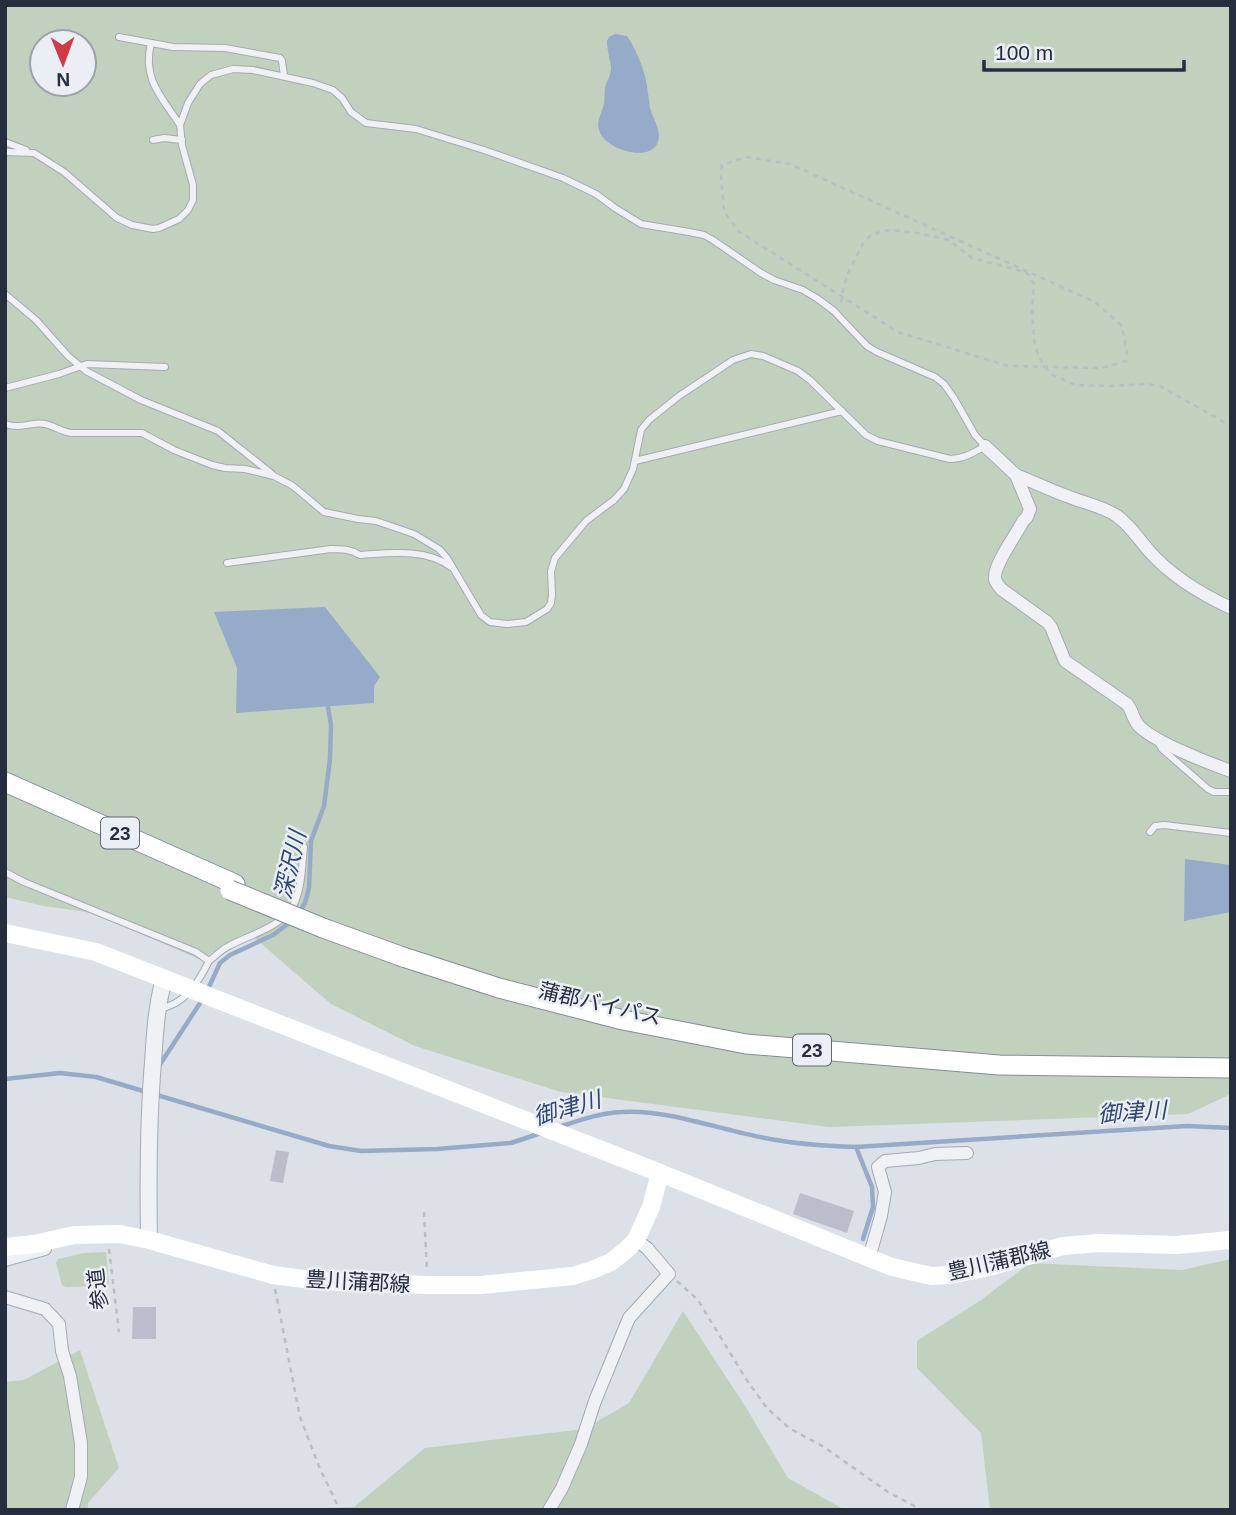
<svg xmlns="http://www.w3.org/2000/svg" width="1236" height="1515" viewBox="0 0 1236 1515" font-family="Helvetica,'Noto Sans JP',sans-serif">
	<rect width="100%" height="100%" fill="#dce0e7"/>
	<!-- green -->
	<g fill="#c1d1bd" fill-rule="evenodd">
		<path d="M 5,5 L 1231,5 L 1231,1094 L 1188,1114 L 829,1127 L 561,1092 L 415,1046 L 331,1004 L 251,935 C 233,936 215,951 201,960 L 93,913 L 44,906 L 5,897 ZM 42,42 L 84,42 L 84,84 L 42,84 Z"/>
		<path d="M 106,1252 L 109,1284 L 106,1286 L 66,1287 L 62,1285 L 56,1263 L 58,1259 L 84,1253 Z"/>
		<path d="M 1231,1259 L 1231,1510 L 990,1510 L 981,1433 L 917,1368 L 917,1341 L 981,1300 L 1030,1263 L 1182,1270 Z"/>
		<path d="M 683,1311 L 745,1406 L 788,1478 L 845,1510 L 268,1510 L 354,1507 L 425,1448 L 584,1429 L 629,1403 Z"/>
		<path d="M 80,1350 L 119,1468 L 88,1503 L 88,1510 L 5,1510 L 5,1382 L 24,1380 Z"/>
	</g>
	<!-- water -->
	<g fill="#95abc9">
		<path d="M 615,34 L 627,36 C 636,49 645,71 647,86 C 648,93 649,101 650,108 C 653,119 663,132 657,144 C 647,163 603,148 599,130 C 596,121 602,113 604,104 C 605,99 604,93 605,88 C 607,80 611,76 611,67 C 610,58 607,50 607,41 L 609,37 Z"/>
		<path d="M 325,607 L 380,677 L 374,686 L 374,703 L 236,713 L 237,668 L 214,612 Z"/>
		<path d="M 1185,859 L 1231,865 L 1231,912 L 1184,921 Z"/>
	</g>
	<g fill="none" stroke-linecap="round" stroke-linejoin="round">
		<!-- stream -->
		<g stroke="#95abc9" stroke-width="4.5">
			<path d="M 298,914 L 305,903 L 309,888 L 311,841 L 324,806 L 330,759 L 331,725 L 327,701"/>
			<path d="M 208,989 L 220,963 L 230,955 L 273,935 L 293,920"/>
			<path d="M 159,1066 L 204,997"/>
			<path d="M 5,1079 L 60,1073 L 96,1077 L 329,1146 L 361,1151 L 437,1149 L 511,1143 L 541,1133"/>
			<path d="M 559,1127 C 580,1120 600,1113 622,1112 C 666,1109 721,1130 765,1138 C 795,1144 825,1146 856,1147 L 1187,1126 L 1231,1128"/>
			<path d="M 856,1147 L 872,1187 L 873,1207 L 863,1239"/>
		</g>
	</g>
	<!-- building -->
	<g fill="#b9beca">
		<path d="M 276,1150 L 289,1152 L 283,1183 L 270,1181 Z"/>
		<path d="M 800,1193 L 854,1211 L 847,1233 L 793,1214 Z"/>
		<path d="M 133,1307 L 156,1307 L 156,1339 L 132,1339 Z"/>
	</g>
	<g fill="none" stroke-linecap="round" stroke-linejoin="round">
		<defs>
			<g id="service">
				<path d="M 119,37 L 173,47 L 225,48 L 280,58 L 282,61 L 284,76"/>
				<path d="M 151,43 C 142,80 162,97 180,125"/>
				<path d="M 153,140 L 164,138 L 182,140"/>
				<path d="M 5,142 L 26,150"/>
				<path d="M 5,152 L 34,153 L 64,172 L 117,218 L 132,225 L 153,229 L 159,228 L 179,219 L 188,210 L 193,200 L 193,185 L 182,145 L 180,125 L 188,103 L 200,84 L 211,75 L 233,69 L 253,70 L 313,83 L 333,90 L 342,98 L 351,112 L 366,123 L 416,129 L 484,150 L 563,178 L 596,194 L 615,208 L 641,224 L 689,232 L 704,235 L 713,240 L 761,273 L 774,280 L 803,290 L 818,299 L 834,311 L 867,346 L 877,352 L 935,377 L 944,384 L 954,398 L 975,435 L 985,446 C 974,453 963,459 950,459 L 878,441 L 866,435 L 810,380 L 798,371 L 763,356 L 751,354 L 733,360 L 679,396 L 649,420 L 641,430 L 633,469 L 624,489 L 614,500 L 586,521 L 555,558 L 551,571 L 552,595 L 551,603 L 547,609 L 526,622 L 507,624 L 490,622 L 481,615 L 447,558 L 439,549 L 414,534 L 376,521 L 358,519 L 324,512 L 293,486 L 274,476 L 245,469 L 225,468 L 212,465 L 174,450 L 142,433 L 72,433 C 62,432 55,426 45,424 C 32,421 23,430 5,424"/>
				<path d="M 5,294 L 36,320 L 68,356 L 86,371 L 141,400 L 218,431 L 272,474"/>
				<path d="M 5,388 L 59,374 L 87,364 L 165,367"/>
				<path d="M 635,461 L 842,411"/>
				<path d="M 227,563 L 331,549 C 342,549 350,549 360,555 C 390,553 426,548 451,567"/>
				<path d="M 1158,742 L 1162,749 L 1208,789 L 1214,792 L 1231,792"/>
				<path d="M 1150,832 L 1155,826 L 1164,825 L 1231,833"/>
				<path d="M 5,872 L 24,882 L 196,952 L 209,961 C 198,983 185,1005 158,1009"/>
				<path d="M 209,961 C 215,956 220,951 227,947 C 250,934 283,928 295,902 C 302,885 302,865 304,847"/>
			</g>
			<g id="minor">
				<path d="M 985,446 L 1016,475 L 1030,509 L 1027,517 L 1023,521 C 1017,534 993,565 995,579 C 996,583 999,586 1001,589 L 1047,622 L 1051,627 L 1065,661 L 1127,704 C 1133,711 1133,721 1140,727 C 1157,743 1208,763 1231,771"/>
				<path d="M 1016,475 C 1034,482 1050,490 1067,496 C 1084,503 1102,506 1117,516 C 1131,526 1139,540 1150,552 C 1172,577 1201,594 1231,608"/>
				<path d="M 869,1258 L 881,1216 L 885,1192 L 878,1167 L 885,1161 L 919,1158 L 935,1154 L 967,1153"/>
				<path d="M 5,1260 L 45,1249"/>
				<path d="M 5,1297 L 45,1309 L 59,1324 L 62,1351 L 70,1376 L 81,1443 L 81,1477 L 72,1510"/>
				<path d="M 549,1510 L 562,1488 L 581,1444 L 595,1401 L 629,1318 L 669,1274 L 647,1248 L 636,1240"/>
			</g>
			<path id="tertiary" d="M 149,1240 C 148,1180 148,1122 153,1062 C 155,1034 156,1010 163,982"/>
			<g id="trunk">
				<path d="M 5,782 L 235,884"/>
				<path d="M 403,957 L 499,988 L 623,1020 L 746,1044 L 999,1065 L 1231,1068"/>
			</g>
		</defs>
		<!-- service casing -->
		<use href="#service" stroke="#a5aab4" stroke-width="8"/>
		<!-- minor casing -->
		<use href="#minor" stroke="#a5aab4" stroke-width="14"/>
		<!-- tertiary casing -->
		<use href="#tertiary" stroke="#a5aab4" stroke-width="18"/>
		<!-- trunk casing -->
		<use href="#trunk" stroke="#838c9e" stroke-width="21"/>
		<!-- path -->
		<g stroke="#babec5" stroke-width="2.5" stroke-dasharray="5 5" stroke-linecap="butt">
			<path d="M 746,157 L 790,164 L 1095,302 L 1122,326 L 1127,353 L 1126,361 L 1102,368 L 1008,366 L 898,332 L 738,231 L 724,211 L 721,178 L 722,165 Z"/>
			<path d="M 841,303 L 843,290 L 848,273 L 864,242 L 870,236 L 883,231 L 890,230 L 917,233 L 949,240 L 972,258 L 1025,272 L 1029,275 L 1034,284 L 1032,312 L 1035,347 L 1042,363 L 1051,374 L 1075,385 L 1111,386 L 1145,384 L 1160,386 L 1231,426"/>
			<path d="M 424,1212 L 427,1271"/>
			<path d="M 109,1249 L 119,1332"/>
			<path d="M 677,1281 L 698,1300 L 746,1379 L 767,1408 L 789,1428 L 824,1447 L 888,1492 L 922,1510"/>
			<path d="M 275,1289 L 300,1417 L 320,1469 L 340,1510"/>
		</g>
		<!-- service -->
		<use href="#service" stroke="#eff1f5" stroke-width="6"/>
		<!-- minor -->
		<use href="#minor" stroke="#eff1f5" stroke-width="12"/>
		<!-- tertiary -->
		<use href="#tertiary" stroke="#eff1f5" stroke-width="16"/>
		<!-- secondary -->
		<g stroke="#fff" stroke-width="18">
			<path d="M 5,933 L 96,952 L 660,1173"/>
			<path d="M 5,1247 L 34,1244 L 74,1235 L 120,1234 L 149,1240 L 273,1275 L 320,1281 L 427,1285 L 481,1285 L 573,1276 L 592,1270 L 611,1262 L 625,1251 L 636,1240 L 651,1207 L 660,1173 L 892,1267 L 931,1276 L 950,1275 L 989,1267 L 1063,1246 L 1099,1243 L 1177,1245 L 1231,1240"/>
		</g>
		<!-- trunk -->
		<use href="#trunk" stroke="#fff" stroke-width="19"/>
		<defs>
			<path id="trunk-bridge" d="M 230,890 L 323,928 L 403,957"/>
		</defs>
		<!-- trunk-bridge casing -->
		<use href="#trunk-bridge" stroke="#838c9e" stroke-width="21" stroke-linecap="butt"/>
		<!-- trunk-bridge -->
		<use href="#trunk-bridge" stroke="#fff" stroke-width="19"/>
	</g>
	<g text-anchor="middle" stroke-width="5" stroke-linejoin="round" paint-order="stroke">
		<!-- shield labels -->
		<g fill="#ebeff5" stroke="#606775" stroke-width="2">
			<rect x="101" y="817.5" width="38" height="31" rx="5"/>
			<rect x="793" y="1034.5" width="38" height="31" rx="5"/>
		</g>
		<g font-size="19" font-weight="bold" fill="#252d3e">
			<text x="120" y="840">23</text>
			<text x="812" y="1057">23</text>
		</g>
		<!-- street labels -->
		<g font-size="21" fill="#252d3e" stroke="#ebeff5">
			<text transform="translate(600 1004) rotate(13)" y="7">蒲郡バイパス</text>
			<text transform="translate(999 1261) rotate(-13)" y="7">豊川蒲郡線</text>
			<text transform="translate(358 1282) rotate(3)" y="7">豊川蒲郡線</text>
			<text transform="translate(98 1289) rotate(-97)" y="7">参道</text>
		</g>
		<!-- water labels -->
		<g font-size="23" font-style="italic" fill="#2e4873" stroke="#ebeff5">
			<text transform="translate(290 865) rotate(-77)" y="8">深沢川</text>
			<text transform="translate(567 1108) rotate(-16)" y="8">御津川</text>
			<text transform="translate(1132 1112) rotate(-4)" y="8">御津川</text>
		</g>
	</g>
	<!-- border -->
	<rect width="1236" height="1515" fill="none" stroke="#252d3e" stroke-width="14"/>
	<!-- north arrow -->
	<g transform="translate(63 63) rotate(179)"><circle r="33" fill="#ebeff5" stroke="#9ca1ac" stroke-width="2"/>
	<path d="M0-5L12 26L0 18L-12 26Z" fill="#d33a47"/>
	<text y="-10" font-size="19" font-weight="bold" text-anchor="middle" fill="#252d3e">N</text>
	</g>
	<!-- scale -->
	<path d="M984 60v10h200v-10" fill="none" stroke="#252d3e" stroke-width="3.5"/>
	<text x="995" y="60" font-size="21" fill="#252d3e" stroke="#ebeff5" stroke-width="5" paint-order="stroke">100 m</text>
</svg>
